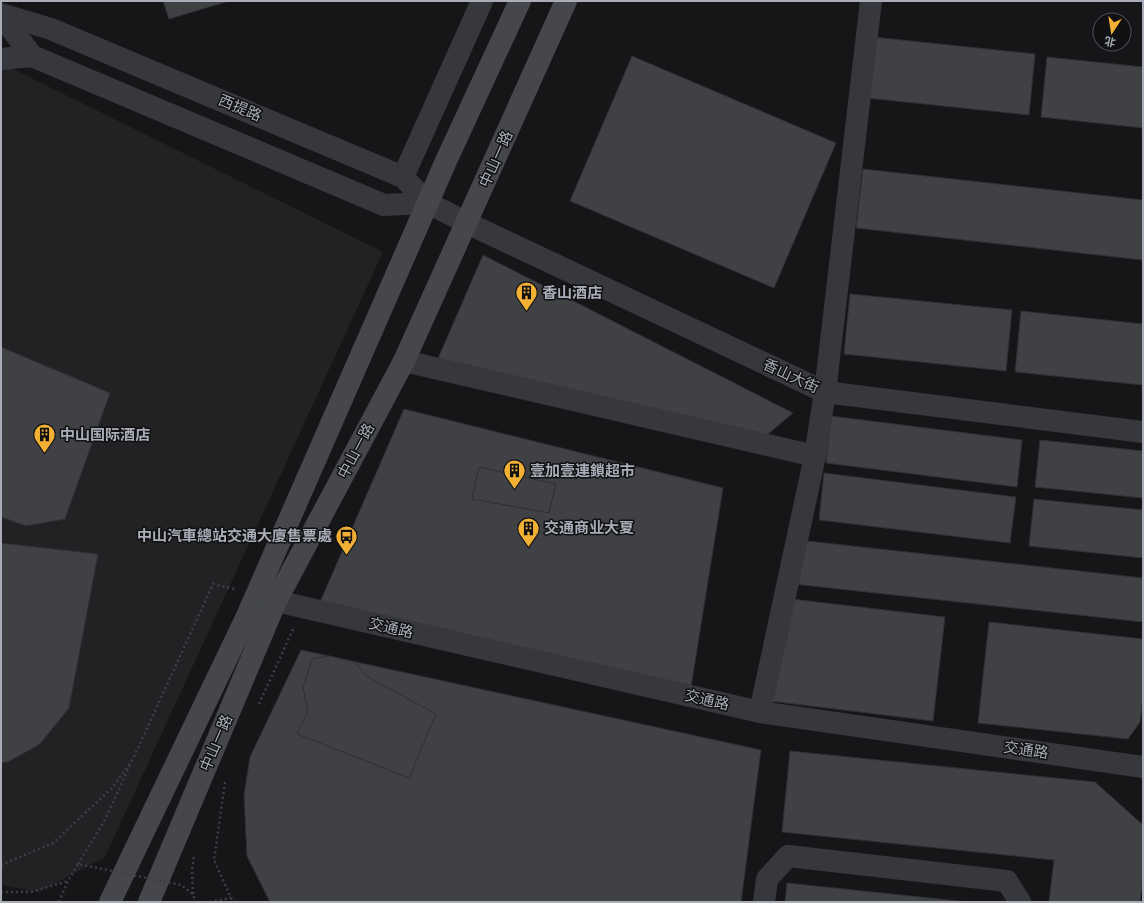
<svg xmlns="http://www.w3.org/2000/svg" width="1144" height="903" viewBox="0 0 1144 903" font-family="'Titillium Web','Noto Sans SC',sans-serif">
	<rect width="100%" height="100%" fill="#161618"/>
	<!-- built -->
	<path fill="#222225" d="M 1,63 L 383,252 L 105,857 L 39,892 L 1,885 Z"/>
	<!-- building -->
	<g fill="#404145" stroke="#303034">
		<path d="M 163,1 L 229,1 L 169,19 Z"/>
		<path d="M 873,37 L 1035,54 L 1029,115 L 867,98 Z"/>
		<path d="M 632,56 L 836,143 L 774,288 L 570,201 Z"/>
		<path d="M 1047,57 L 1143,67 L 1143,128 L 1041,117 Z"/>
		<path d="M 863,169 L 1143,200 L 1143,260 L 856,228 Z"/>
		<path d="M 483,255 L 793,413 L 748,451 L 433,370 Z"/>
		<path d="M 850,294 L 1012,310 L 1006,371 L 844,354 Z"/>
		<path d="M 1021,311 L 1143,324 L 1143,385 L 1015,372 Z"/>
		<path d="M 1,347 L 110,393 L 65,519 L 26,526 L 1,517 Z"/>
		<path d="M 404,409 L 723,488 L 691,687 L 317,609 Z"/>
		<path d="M 831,416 L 1022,440 L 1017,487 L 826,463 Z"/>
		<path d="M 1040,440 L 1143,451 L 1143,498 L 1035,487 Z"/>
		<path d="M 479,467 L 556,484 L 549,513 L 472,499 Z"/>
		<path d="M 824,473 L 1016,497 L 1010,543 L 819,520 Z"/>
		<path d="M 1034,499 L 1143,510 L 1143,558 L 1029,546 Z"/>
		<path d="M 789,539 L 1143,578 L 1143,622 L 784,583 Z"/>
		<path d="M 1,543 L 98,554 L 69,708 L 40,744 L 8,762 L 1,763 Z"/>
		<path d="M 783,598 L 945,617 L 933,721 L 770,701 Z"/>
		<path d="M 989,622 L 1143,639 L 1143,696 L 1140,722 L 1128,739 L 978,723 Z"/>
		<path d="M 301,650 L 761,750 L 741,902 L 270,902 L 247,856 L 244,795 L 250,757 Z"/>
		<path d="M 329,656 L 355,662 L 366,676 L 436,714 L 409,778 L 297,734 L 308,711 L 303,688 L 312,659 Z"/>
		<path d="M 790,751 L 1095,782 L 1143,825 L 1143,875 L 1140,902 L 1049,902 L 1054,860 L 782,832 Z"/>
		<path d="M 787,883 L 968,902 L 785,902 Z"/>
	</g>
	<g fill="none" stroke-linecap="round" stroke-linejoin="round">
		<!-- path -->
		<g stroke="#3d3f44" stroke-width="2.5" stroke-dasharray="2 3" stroke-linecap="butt">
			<path d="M 259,704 L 294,627"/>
			<path d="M 225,782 L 214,860 L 231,898 L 235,902"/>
			<path d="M 78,864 L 106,818 L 130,765"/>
			<path d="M 1,865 L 53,843 L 112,788 L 133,759 L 213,584 L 235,589"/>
			<path d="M 1,892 L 31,892 L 68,881"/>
			<path d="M 193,894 L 192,870 L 194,855"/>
			<path d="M 210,902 L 231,898"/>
		</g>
		<!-- minor -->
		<g stroke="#37383d" stroke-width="22">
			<path d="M 1,59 L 32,56"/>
			<path d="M 403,177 L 482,1"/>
			<path d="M 404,361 L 815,456 L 760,712"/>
			<path d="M 815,456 L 825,392 L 871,1"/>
			<path d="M 276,601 L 760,712 L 1143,767"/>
			<path d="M 764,902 L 767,879 L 788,856 L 1007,881 L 1020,902"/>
		</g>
		<!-- tertiary -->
		<g stroke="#37383d" stroke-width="22">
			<path d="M 1,14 L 51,29 L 403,177 L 428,203 L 467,223 L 825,392 L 1143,432"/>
			<path d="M 1,15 L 32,56 L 384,205 L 428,203"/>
		</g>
		<!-- secondary -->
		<g stroke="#45474d" stroke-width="22">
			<path d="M 110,902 L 247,616 L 446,161 L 520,1"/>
			<path d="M 149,902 L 276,601 L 404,361 L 566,1"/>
		</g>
		<!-- path-bridge -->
		<path stroke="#3d3f44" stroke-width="2.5" stroke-dasharray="2 3" stroke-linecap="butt" d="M 59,902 L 68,881 L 78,864 L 181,885 L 193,894 L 195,902"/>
	</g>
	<!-- icons -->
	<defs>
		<symbol id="building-pin" viewBox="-11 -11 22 30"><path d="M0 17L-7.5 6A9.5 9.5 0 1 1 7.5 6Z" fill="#f2b134" stroke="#111113"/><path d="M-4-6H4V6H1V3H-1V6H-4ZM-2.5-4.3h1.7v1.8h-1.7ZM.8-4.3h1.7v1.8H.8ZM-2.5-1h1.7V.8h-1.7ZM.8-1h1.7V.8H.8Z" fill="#111"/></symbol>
		<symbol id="bus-pin" viewBox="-11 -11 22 30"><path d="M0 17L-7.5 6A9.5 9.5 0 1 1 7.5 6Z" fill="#f2b134" stroke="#111113"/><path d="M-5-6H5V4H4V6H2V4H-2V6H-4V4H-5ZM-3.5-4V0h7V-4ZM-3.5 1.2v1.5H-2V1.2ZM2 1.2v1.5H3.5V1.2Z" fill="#111"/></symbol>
	</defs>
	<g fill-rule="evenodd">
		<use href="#building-pin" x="514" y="280" width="25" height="34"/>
		<use href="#building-pin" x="32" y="422" width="25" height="34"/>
		<use href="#building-pin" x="502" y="458" width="25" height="34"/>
		<use href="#building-pin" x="516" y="516" width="25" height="34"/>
		<use href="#bus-pin" x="334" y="524" width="25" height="34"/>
	</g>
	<g text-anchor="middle" stroke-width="3" stroke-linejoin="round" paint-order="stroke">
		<!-- street labels -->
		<g font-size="15" fill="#a8adb8" stroke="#111113">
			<text transform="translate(240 108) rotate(23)" y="5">西提路</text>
			<text transform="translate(496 159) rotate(-66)" y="5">中山一路</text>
			<text transform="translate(791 376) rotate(25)" y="5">香山大街</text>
			<text transform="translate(356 451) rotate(-62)" y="5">中山一路</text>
			<text transform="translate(391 628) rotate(13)" y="5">交通路</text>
			<text transform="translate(707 700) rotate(13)" y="5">交通路</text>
			<text transform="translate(216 743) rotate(-67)" y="5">中山一路</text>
			<text transform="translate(1026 750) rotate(8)" y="5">交通路</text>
		</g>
		<!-- poi labels -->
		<g font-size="15" font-weight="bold" fill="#a8adb8" stroke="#111113" text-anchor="start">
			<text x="542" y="298">香山酒店</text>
			<text x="60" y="440">中山国际酒店</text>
			<text x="530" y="476">壹加壹連鎖超市</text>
			<text x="544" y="533">交通商业大夏</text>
			<text x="332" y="541" text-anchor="end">中山汽車總站交通大廈售票處</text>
		</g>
	</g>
	<!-- border -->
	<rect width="1144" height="903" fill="none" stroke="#a8adb8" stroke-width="4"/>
	<!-- north arrow -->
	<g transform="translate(1112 32) rotate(192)"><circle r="19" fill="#111113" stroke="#4d4f55"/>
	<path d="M0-3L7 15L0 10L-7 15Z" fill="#f2b134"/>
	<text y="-6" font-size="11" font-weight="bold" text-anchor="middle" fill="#a8adb8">北</text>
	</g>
</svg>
